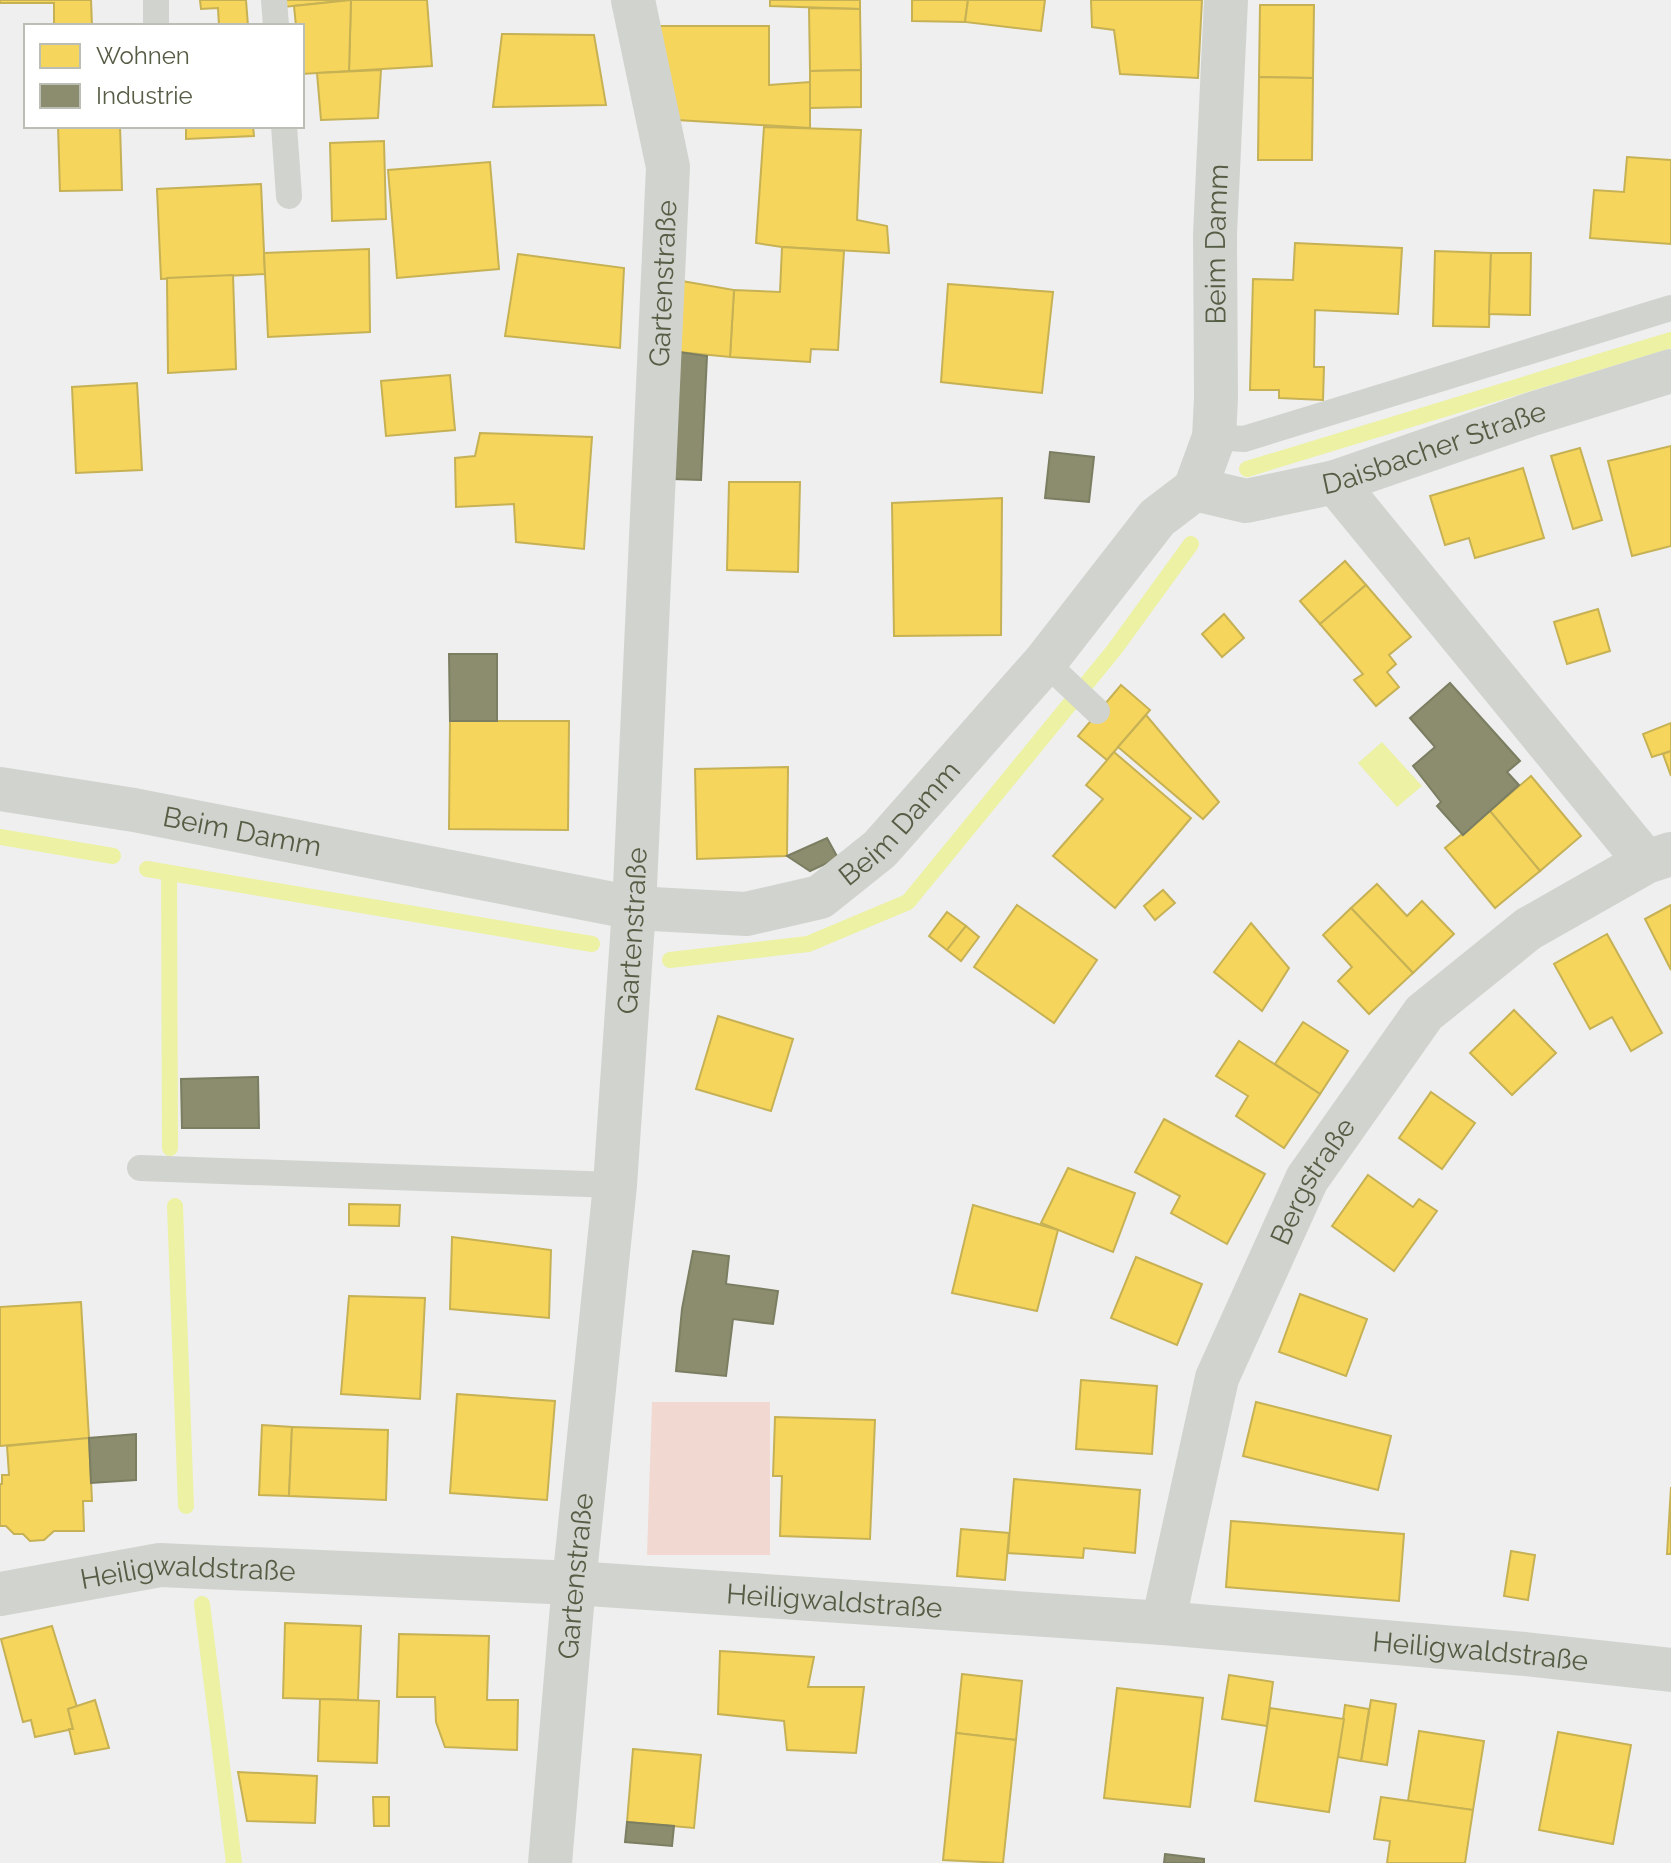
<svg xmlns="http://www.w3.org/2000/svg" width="1671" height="1863" viewBox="0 0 1671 1863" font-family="Raleway,sans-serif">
	<rect width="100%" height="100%" fill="#efeff0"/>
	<!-- green -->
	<path fill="#f1d9d2" d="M 652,1402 L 770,1402 L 770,1555 L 647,1555 Z"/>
	<!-- water -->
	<path fill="#ecf1a4" d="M 1382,742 L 1422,786 L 1397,807 L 1358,763 Z"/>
	<!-- homes -->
	<g fill="#f6d55c" stroke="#c6b155" stroke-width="2">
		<path d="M 0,0 L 91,0 L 92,26 L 54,26 L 54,3 L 0,3 Z"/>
		<path d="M 200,0 L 246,0 L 248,26 L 219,26 L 218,8 L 201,9 Z"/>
		<path d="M 283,0 L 351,0 L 284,7 Z"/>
		<path d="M 351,0 L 427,0 L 432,66 L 349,71 Z"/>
		<path d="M 351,0 L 349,71 L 302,74 L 302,26 L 296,26 L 294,6 Z"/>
		<path d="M 770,0 L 860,0 L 860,9 L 770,6 Z"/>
		<path d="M 912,0 L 968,0 L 965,22 L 912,21 Z"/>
		<path d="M 968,0 L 1045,0 L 1041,31 L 965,22 Z"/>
		<path d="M 1091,0 L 1202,0 L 1198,78 L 1120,74 L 1114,30 L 1092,27 Z"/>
		<path d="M 1260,5 L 1314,5 L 1313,78 L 1259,77 Z"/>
		<path d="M 809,8 L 860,9 L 861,70 L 810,71 Z"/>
		<path d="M 658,26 L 769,26 L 769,85 L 810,82 L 810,128 L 677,120 Z"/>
		<path d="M 502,34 L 594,35 L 606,105 L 493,107 Z"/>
		<path d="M 381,70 L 378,118 L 321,120 L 317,73 Z"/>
		<path d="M 861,70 L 861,107 L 810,108 L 810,71 Z"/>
		<path d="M 1259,77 L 1313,78 L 1312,160 L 1258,160 Z"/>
		<path d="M 58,126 L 120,126 L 122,190 L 60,191 Z"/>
		<path d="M 186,126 L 253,126 L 254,136 L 186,139 Z"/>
		<path d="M 764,127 L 861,130 L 857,220 L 887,226 L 889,253 L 782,247 L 756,243 Z"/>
		<path d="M 384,141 L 386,219 L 332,221 L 330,143 Z"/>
		<path d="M 1627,157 L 1671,160 L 1671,244 L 1590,238 L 1594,190 L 1624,192 Z"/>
		<path d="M 490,162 L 499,269 L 397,278 L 388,170 Z"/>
		<path d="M 261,184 L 265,274 L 161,279 L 157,189 Z"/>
		<path d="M 1295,243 L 1402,248 L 1398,314 L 1315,310 L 1314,367 L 1324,367 L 1323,400 L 1279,398 L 1279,390 L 1250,390 L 1253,279 L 1293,280 Z"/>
		<path d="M 782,247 L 844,251 L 838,350 L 811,349 L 810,362 L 730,357 L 734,290 L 780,292 Z"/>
		<path d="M 369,249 L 370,332 L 268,337 L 264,253 Z"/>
		<path d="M 1435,251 L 1491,253 L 1489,327 L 1433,326 Z"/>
		<path d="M 1491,253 L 1531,253 L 1530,315 L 1489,314 Z"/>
		<path d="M 518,254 L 624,268 L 620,348 L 505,336 Z"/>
		<path d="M 233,275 L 236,369 L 168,373 L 167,278 Z"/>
		<path d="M 682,281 L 734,290 L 730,357 L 679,352 Z"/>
		<path d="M 948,284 L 1053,292 L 1042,393 L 941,382 Z"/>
		<path d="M 450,375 L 455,430 L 386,436 L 381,381 Z"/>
		<path d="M 137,383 L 142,470 L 76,473 L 72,387 Z"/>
		<path d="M 480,433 L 592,437 L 584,549 L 516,542 L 514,504 L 456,507 L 455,458 L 475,456 Z"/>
		<path d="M 1671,446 L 1671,546 L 1632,556 L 1608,461 Z"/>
		<path d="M 1580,448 L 1602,520 L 1573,529 L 1551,456 Z"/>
		<path d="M 1523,468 L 1544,538 L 1475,558 L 1469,538 L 1445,545 L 1430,496 Z"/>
		<path d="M 729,482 L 800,482 L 798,572 L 727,570 Z"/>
		<path d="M 1002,498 L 1001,635 L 894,636 L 892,503 Z"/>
		<path d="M 1345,561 L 1366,585 L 1320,624 L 1300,601 Z"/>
		<path d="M 1366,585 L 1411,637 L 1389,655 L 1396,664 L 1387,672 L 1399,687 L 1376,706 L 1354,680 L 1363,674 L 1320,624 Z"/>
		<path d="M 1598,609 L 1610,651 L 1567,664 L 1554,622 Z"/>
		<path d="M 1224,614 L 1244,638 L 1222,657 L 1202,634 Z"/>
		<path d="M 1121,685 L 1150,710 L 1107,760 L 1078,736 Z"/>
		<path d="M 1146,715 L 1219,802 L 1203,819 L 1118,747 Z"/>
		<path d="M 450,721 L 569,721 L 568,830 L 449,829 Z"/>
		<path d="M 1671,723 L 1671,751 L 1652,757 L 1643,734 Z"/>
		<path d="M 1671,751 L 1671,776 L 1663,754 Z"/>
		<path d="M 1114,752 L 1191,818 L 1115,908 L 1053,856 L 1103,799 L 1086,785 Z"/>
		<path d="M 788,767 L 787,856 L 697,859 L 695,769 Z"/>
		<path d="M 1531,776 L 1581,836 L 1540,871 L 1490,811 Z"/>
		<path d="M 1490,811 L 1540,871 L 1495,908 L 1445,848 Z"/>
		<path d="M 1377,884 L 1407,916 L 1422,901 L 1454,934 L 1413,973 L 1351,908 Z"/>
		<path d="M 1163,890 L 1175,903 L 1155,920 L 1144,906 Z"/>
		<path d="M 1017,905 L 1097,960 L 1054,1023 L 974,967 Z"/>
		<path d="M 1671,905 L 1671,970 L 1645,919 Z"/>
		<path d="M 1351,908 L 1413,973 L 1369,1014 L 1338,981 L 1352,967 L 1323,935 Z"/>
		<path d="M 947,912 L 966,926 L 947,950 L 929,936 Z"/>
		<path d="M 1251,923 L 1289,968 L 1262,1011 L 1214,972 Z"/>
		<path d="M 966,926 L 979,937 L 961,961 L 947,950 Z"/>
		<path d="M 1607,934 L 1662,1033 L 1631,1051 L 1612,1017 L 1590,1029 L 1554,964 Z"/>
		<path d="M 1514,1010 L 1556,1053 L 1512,1095 L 1470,1053 Z"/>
		<path d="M 718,1016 L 793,1039 L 771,1111 L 696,1089 Z"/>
		<path d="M 1303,1022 L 1348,1051 L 1320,1094 L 1275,1064 Z"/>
		<path d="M 1239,1041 L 1320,1094 L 1284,1148 L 1236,1116 L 1248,1096 L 1216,1076 Z"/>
		<path d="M 1431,1092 L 1475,1123 L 1442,1169 L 1399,1138 Z"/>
		<path d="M 1164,1119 L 1265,1174 L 1227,1244 L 1171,1213 L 1180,1196 L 1135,1172 Z"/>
		<path d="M 1068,1168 L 1135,1193 L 1113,1252 L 1041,1223 Z"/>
		<path d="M 1368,1175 L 1413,1207 L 1419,1199 L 1437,1211 L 1394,1271 L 1332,1226 Z"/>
		<path d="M 349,1204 L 400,1205 L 399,1226 L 349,1225 Z"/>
		<path d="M 973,1205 L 1058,1230 L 1037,1311 L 952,1293 Z"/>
		<path d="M 452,1237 L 551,1250 L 549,1318 L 450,1309 Z"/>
		<path d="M 1136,1257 L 1202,1284 L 1177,1345 L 1111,1318 Z"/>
		<path d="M 1300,1294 L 1367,1319 L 1346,1376 L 1279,1352 Z"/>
		<path d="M 349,1296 L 425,1298 L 420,1399 L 341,1394 Z"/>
		<path d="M 81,1302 L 89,1438 L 0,1446 L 0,1307 Z"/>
		<path d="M 1081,1380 L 1157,1386 L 1152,1454 L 1076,1449 Z"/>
		<path d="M 457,1394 L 555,1401 L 547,1500 L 450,1493 Z"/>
		<path d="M 1256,1402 L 1391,1436 L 1378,1490 L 1243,1456 Z"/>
		<path d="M 775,1417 L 875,1420 L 870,1539 L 780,1536 L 782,1476 L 773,1476 Z"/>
		<path d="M 262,1425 L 292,1427 L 289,1496 L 259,1495 Z"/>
		<path d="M 292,1427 L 388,1430 L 386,1500 L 289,1496 Z"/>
		<path d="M 89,1438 L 92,1501 L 83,1501 L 84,1531 L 54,1531 L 44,1540 L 30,1541 L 23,1534 L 14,1534 L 6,1526 L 0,1526 L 0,1484 L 2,1484 L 2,1475 L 9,1475 L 7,1446 Z"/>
		<path d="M 1014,1479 L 1140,1490 L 1135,1553 L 1084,1548 L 1083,1558 L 1008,1553 Z"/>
		<path d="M 1671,1487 L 1671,1554 L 1667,1554 Z"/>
		<path d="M 1231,1521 L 1404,1534 L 1399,1601 L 1226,1587 Z"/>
		<path d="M 961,1529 L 1009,1533 L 1005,1580 L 957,1576 Z"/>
		<path d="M 1511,1551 L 1535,1555 L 1528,1600 L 1504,1596 Z"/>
		<path d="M 285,1623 L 361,1626 L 358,1700 L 283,1698 Z"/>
		<path d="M 52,1626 L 77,1707 L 68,1709 L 73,1729 L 35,1737 L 31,1720 L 23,1722 L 1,1639 Z"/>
		<path d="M 399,1634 L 489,1636 L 487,1700 L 518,1700 L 517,1750 L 445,1747 L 436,1722 L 435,1697 L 397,1697 Z"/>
		<path d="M 720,1651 L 814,1657 L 808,1687 L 864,1687 L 856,1753 L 787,1750 L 784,1721 L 718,1714 Z"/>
		<path d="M 962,1674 L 1022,1681 L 1016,1740 L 956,1733 Z"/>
		<path d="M 1229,1675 L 1273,1682 L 1267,1726 L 1222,1719 Z"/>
		<path d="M 1117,1688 L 1203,1698 L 1190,1807 L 1104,1798 Z"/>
		<path d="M 320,1699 L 379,1701 L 377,1763 L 318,1761 Z"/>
		<path d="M 95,1700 L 109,1748 L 75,1754 L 69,1729 L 73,1729 L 68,1709 Z"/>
		<path d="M 1371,1700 L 1396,1704 L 1387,1765 L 1361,1761 Z"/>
		<path d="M 1345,1705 L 1369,1709 L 1361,1761 L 1338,1757 Z"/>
		<path d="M 1270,1708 L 1344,1719 L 1329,1812 L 1255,1801 Z"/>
		<path d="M 1419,1731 L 1484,1741 L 1473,1810 L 1408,1801 Z"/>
		<path d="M 1558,1732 L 1631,1745 L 1613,1844 L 1539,1830 Z"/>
		<path d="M 956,1733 L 1016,1740 L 1003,1863 L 943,1860 Z"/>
		<path d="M 633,1749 L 701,1755 L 694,1828 L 627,1822 Z"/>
		<path d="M 238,1772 L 317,1776 L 315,1823 L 247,1821 Z"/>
		<path d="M 373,1797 L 389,1797 L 389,1826 L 374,1826 Z"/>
		<path d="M 1381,1797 L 1473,1810 L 1465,1863 L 1387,1863 L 1390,1841 L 1374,1839 Z"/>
	</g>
	<!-- industry -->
	<g fill="#8c8c6e" stroke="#7c7e62" stroke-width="2">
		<path d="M 679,352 L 707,356 L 701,480 L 673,479 Z"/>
		<path d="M 1050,452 L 1094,457 L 1089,502 L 1045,498 Z"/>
		<path d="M 449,654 L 497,654 L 497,721 L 450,721 Z"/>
		<path d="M 1450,683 L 1520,761 L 1507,772 L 1519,785 L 1463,835 L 1437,806 L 1441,802 L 1413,766 L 1435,747 L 1410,718 Z"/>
		<path d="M 827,838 L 838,858 L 810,871 L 787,856 Z"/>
		<path d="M 258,1077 L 259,1128 L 182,1128 L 181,1079 Z"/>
		<path d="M 693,1251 L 729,1256 L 726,1284 L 778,1291 L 773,1324 L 733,1319 L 726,1376 L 676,1371 L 682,1309 Z"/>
		<path d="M 136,1434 L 136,1480 L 91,1483 L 89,1438 Z"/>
		<path d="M 627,1822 L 674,1826 L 672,1846 L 625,1842 Z"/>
		<path d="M 1165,1854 L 1204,1859 L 1204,1863 L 1164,1863 Z"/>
	</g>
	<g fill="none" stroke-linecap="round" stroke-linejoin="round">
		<!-- stream -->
		<g stroke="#ecf1a4" stroke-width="16">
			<path d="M 1247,469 L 1671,340"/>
			<path d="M 0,837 L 113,856"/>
			<path d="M 147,869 L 592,944"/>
			<path d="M 169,873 L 170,1148"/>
			<path d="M 670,960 L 808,944 L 908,902 L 1114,650 L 1191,544"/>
			<path d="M 175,1206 L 186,1506"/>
			<path d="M 202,1604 L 234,1863"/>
		</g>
		<!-- service -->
		<g stroke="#d1d4ce" stroke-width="26">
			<path d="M 274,0 L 276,26"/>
			<path d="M 156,26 L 156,0"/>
			<path d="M 284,126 L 289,196"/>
			<path d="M 1214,437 L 1244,439 L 1671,308"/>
			<path d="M 1045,662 L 1097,711"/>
			<path d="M 140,1168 L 615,1185"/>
		</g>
		<!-- minor -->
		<g stroke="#d1d4ce" stroke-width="44">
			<path d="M 1335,482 L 1646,862"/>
			<path id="s1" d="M 1195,489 L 1246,501 L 1335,482 L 1532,414 L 1671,371"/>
			<path id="s2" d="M 0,789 L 134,810 L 634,908 L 746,914 L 820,897 L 880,849 L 1045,662 L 1157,518 L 1195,489 L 1214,437 L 1216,398 L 1215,234 L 1226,0"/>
			<path id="s3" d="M 0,1594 L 160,1565 L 574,1583 L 1163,1623 L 1525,1654 L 1671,1670"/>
			<path id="s4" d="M 1163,1623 L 1217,1378 L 1307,1179 L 1424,1013 L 1528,929 L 1646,862 L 1671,854"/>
			<path id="s5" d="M 550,1863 L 574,1583 L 615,1185 L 634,908 L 668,167 L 633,0"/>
		</g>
	</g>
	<g text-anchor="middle" stroke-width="8" stroke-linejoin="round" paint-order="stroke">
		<!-- street labels -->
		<g font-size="28" fill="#555d45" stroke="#fff">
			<text dy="10" stroke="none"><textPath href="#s2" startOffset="1638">Beim Damm</textPath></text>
			<text dy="10" stroke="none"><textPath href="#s5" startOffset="1584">Gartenstraße</textPath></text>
			<text dy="10" stroke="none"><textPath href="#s1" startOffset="248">Daisbacher Straße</textPath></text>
			<text dy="10" stroke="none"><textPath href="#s2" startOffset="942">Beim Damm</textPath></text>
			<text dy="10" stroke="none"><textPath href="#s2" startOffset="246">Beim Damm</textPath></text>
			<text dy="10" stroke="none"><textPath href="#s5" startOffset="936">Gartenstraße</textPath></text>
			<text dy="10" stroke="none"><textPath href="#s4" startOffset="470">Bergstraße</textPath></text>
			<text dy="10" stroke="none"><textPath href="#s3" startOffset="190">Heiligwaldstraße</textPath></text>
			<text dy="10" stroke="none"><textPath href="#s5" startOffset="288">Gartenstraße</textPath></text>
			<text dy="10" stroke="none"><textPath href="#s3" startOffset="838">Heiligwaldstraße</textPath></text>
			<text dy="10" stroke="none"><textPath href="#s3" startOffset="1486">Heiligwaldstraße</textPath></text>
		</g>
	</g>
	<!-- legend -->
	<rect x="24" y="24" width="280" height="104" fill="#ffffff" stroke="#bbbeb5" stroke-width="2"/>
	<rect x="40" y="44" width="40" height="24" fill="#f6d55c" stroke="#bbbeb5" stroke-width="2"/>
	<text x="96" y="64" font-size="24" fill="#555d45">Wohnen</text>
	<rect x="40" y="84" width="40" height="24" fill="#8c8c6e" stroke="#bbbeb5" stroke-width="2"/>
	<text x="96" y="104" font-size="24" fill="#555d45">Industrie</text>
</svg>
